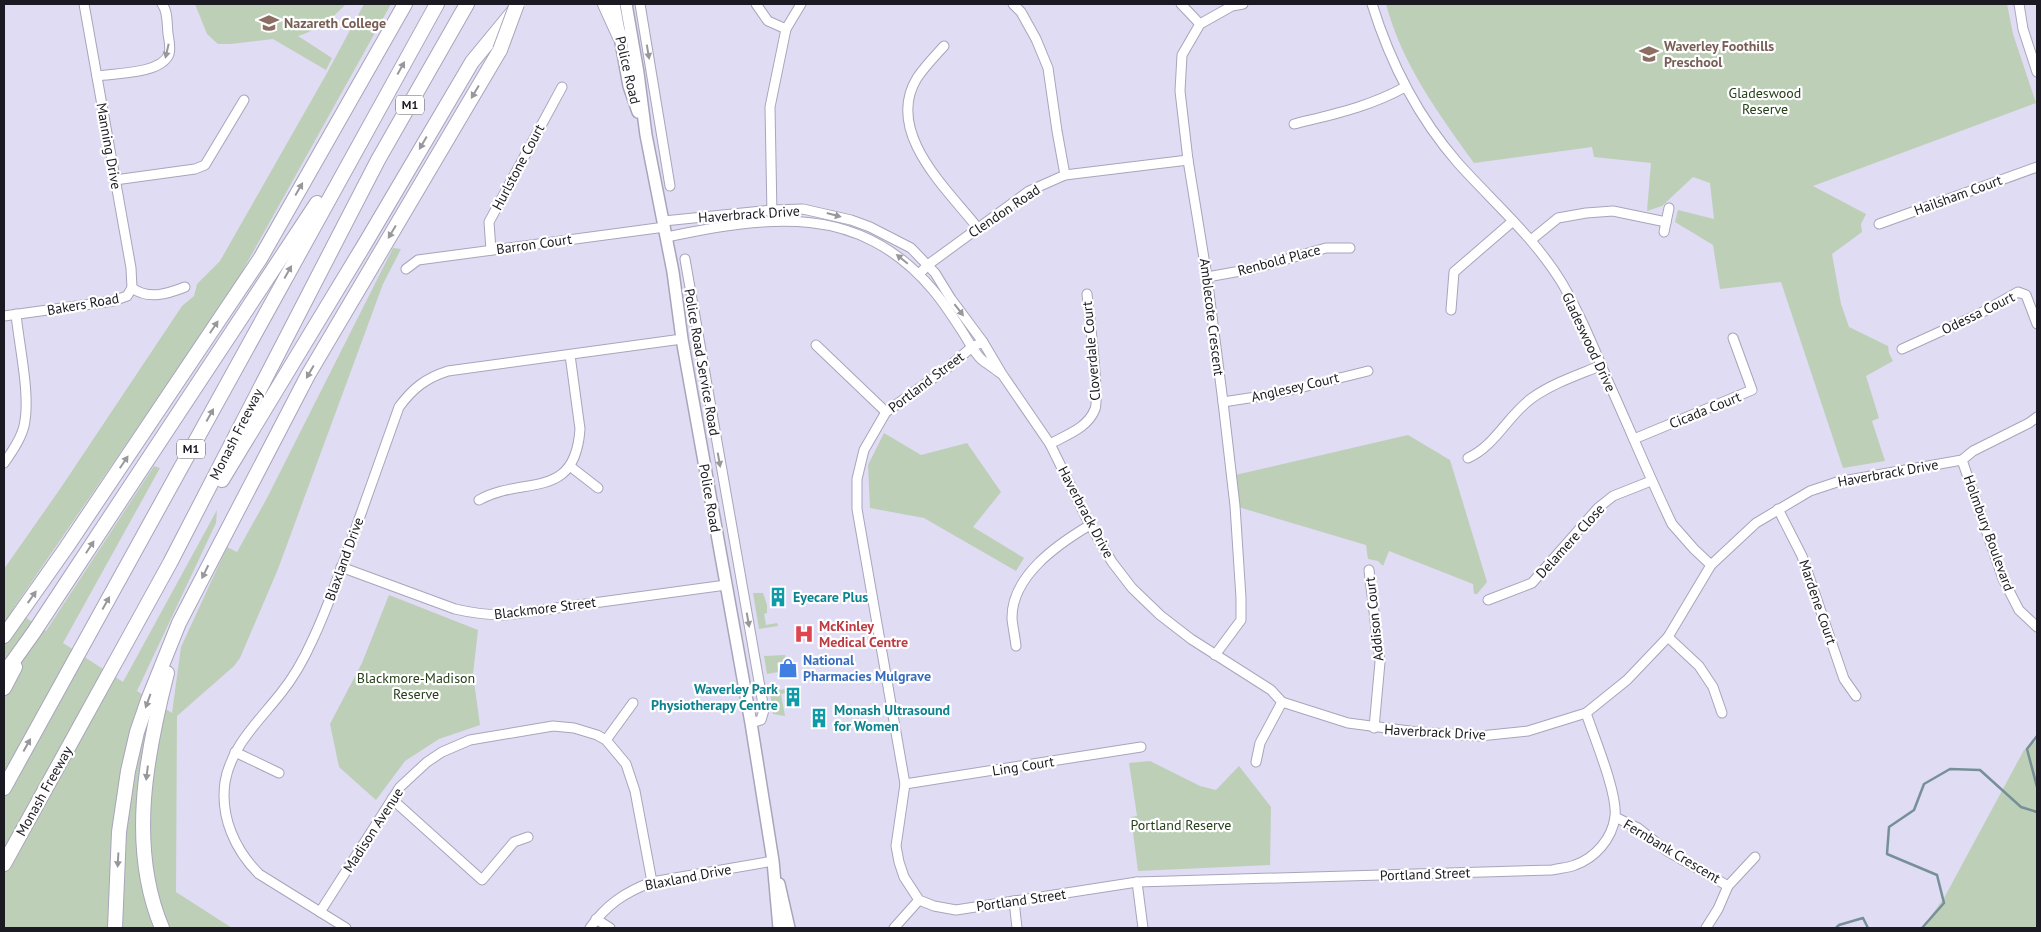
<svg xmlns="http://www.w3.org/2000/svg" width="2041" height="932" viewBox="0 0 2041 932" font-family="'PT Sans',sans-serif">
	<rect width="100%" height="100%" fill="#dfdcf4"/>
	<!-- green -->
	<g fill="#becfb8">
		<path d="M 195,4 L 346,4 C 330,20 320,29 298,36 L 332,58 L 326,70 L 273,39 L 231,44 L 218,44 L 207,34 Z"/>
		<path d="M 364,4 L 391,4 L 233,288 L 13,609 L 46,631 L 154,466 L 160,468 L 63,643 L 123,682 L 217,510 L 216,523 L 137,691 L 172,713 L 181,647 L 227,547 L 237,552 L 267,498 L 393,248 L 401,249 L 383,284 L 278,569 L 240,658 L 234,666 L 177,716 L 176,892 L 232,928 L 4,928 L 4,569 L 60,489 L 182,306 L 194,296 L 197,284 L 220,261 L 327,73 Z"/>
		<path d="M 1386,4 L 2007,4 L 2013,34 L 2036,103 L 1813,186 L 1866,214 L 1861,224 L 1862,232 L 1832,254 L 1841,304 L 1849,327 L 1888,346 L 1889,353 L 1893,361 L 1866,376 L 1879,418 L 1872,421 L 1885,461 L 1843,468 L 1781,282 L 1720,289 L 1713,245 L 1675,222 L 1678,210 L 1714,219 L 1710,183 L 1693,177 L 1662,206 L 1647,211 L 1651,163 L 1594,157 L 1592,147 L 1474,163 C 1438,113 1402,64 1386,4 Z"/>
		<path d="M 884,433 L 921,455 L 967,443 L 1001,492 L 973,527 L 1024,558 L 1016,571 L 924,518 L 870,508 L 868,465 Z"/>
		<path d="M 1408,435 L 1450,460 L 1487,582 L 1477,594 L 1474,594 L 1473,584 L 1389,551 L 1383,566 L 1378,561 L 1368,559 L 1366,545 L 1235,506 L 1231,476 Z"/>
		<path d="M 753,593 L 763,593 L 767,605 L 767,613 L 764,614 L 766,625 L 777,623 L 778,626 L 759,629 Z"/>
		<path d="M 389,595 L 478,630 L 473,674 L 480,725 L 439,739 L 405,761 L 376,800 L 339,767 L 330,724 L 362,663 Z"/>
		<path d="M 785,655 L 786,661 L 777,663 L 778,672 L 767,674 L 764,656 Z"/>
		<path d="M 785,689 L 786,693 L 781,694 L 785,716 L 773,714 L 770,692 Z"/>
		<path d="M 2037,740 L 2037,928 L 1922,928 L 1944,898 L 2024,750 Z"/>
		<path d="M 1150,761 L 1200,786 L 1216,790 L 1239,766 L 1271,807 L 1270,865 L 1138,871 L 1131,817 L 1137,816 L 1129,763 Z"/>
	</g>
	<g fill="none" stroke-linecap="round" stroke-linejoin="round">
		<!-- stream -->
		<g stroke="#779098" stroke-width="2.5">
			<path d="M 2037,736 L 2027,749 L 2037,787"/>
			<path d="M 1836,928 L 1839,925 L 1863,918 L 1868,928"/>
			<path d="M 1922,928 L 1944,903 L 1937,875 L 1887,854 L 1889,827 L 1914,810 L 1924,784 L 1950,769 L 1980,770 L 2021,807 L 2037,812"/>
		</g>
		<defs>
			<g id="minor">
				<path d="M 84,4 L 131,268 L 132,288"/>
				<path d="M 640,4 L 670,186"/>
				<path d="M 756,4 L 768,21 L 786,29"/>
				<path d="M 1013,4 L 1021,12 L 1036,39 L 1048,68 L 1057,131 L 1065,175"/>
				<path d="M 1181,4 L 1200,24"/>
				<path d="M 1372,4 C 1390,62 1418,117 1458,163 C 1493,202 1534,237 1562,283 C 1580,314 1593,346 1607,379 C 1629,427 1649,476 1672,524 L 1694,549 L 1711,565"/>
				<path d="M 2019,4 L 2023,29 L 2037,72"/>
				<path d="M 944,46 C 935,56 925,66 917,78 C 884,132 947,189 977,227"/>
				<path d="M 97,76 C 116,73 161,74 169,54 C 171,47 169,41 168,34 C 167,25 168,11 162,4"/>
				<path d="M 1294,124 C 1334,114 1369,107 1405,87"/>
				<path d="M 115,180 L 195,169 L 205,165 L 244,100"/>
				<path d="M 772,215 L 770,107 L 786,29 L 801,4"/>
				<path d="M 664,221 L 772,210 L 803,209 L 851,220 L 870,227 L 911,248 L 935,273 L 951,299 L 983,342 L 1002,374 L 1050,444 L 1090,525 L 1112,562 L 1132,588 L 1160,615 L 1191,639 L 1271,690 L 1282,702 L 1348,723 L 1417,732 L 1480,736 L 1528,731 L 1586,713 L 1627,680 L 1668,637 L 1711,565 L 1756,523 L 1810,491 L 1837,482 L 1962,460 L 1973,451 L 2029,423 L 2037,417"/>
				<path d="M 1879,224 L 2037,167"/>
				<path d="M 1664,232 L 1669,208"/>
				<path d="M 667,237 C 768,216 859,202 933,290 C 944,303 953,317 962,331 C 968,340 973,351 981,359 C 987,364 994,368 1000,373"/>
				<path d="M 1531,240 L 1558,218 L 1586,213 L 1613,211 L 1666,222"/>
				<path d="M 491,250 L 489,222 L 562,87"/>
				<path d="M 685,259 L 764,710 L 761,720 L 751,723"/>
				<path d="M 406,269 L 418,260 L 665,227"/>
				<path d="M 919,274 L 929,264 L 1029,191 L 1065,175 L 1188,160"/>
				<path d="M 1207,277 L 1252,269 L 1326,248 L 1350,248"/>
				<path d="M 132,288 C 149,300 167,294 185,287"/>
				<path d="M 1451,310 L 1454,272 L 1513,221"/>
				<path d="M 4,316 L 113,301 L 127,296 L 132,288"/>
				<path d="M 983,342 L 972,347 L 946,369 L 886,412 L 864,450 L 857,479 L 857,509 L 905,784 L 896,846 L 899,862 L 904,877 L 919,900 L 934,906 L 956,910 L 1137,882 L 1552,870 C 1559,868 1568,868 1575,865 C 1595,858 1612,839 1615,817 C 1618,794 1594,737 1586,713"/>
				<path d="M 816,345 L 886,412"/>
				<path d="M 1902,349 L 1979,314 L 2018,292 L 2026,295 L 2037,324"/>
				<path d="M 1223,402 L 1275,394 L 1368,371"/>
				<path d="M 1634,439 L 1752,390 L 1733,338"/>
				<path d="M 1050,444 C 1066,435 1088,428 1095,409 C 1100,396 1089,313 1087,294"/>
				<path d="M 1468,458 C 1496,445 1508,415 1532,398 C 1553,383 1578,375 1602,365"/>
				<path d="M 1962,460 L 2003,579 L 2019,610 L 2037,627"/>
				<path d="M 4,463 C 12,452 21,439 24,426 C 31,396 19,346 16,314"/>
				<path d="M 571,467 L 598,488"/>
				<path d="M 479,500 C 524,475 575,502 580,429 L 570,355"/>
				<path d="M 1778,509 L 1802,556 L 1844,679 L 1856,696"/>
				<path d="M 341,567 L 455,609 C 472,613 487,615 505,615 L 726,585"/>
				<path d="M 1369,570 L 1380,662 L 1374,728"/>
				<path d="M 1488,600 L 1532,583 L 1598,508 L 1613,496 L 1651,481"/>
				<path d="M 1668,637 L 1699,666 L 1713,687 L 1722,713"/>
				<path d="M 1016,646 C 1015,637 1013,628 1012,619 C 1011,576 1058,544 1090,525"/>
				<path d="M 1215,655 L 1241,620 L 1241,598 L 1235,506 L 1223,402 L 1207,277 L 1188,160 L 1180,91 L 1182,55 L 1200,24 L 1232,6 L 1243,4"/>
				<path d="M 606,740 L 633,703"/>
				<path d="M 235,752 L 279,773"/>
				<path d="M 1256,762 L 1260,743 L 1282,702"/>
				<path d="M 905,784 L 1141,747"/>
				<path d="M 392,799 L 482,880 L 514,842 L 528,837"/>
				<path d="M 1615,817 L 1638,828 L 1667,851 L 1728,886"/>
				<path d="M 1137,882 L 1143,928"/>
				<path d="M 1014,901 L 1017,928"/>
				<path d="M 320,912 L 400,787 L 427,762 L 442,752 L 470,740 L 553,726 L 574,728 L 597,735 L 606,740 L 626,764 L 635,791 L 652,882"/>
				<path d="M 596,919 L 610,928"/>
				<path d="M 346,928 L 259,874 C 235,850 220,817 225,782 C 231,746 260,720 281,693 C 293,678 304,659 312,641 C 326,612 337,580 348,550 C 365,502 382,455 399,407 C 413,388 426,378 448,371 L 682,339"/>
				<path d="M 590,928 C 606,905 625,892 652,882 L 773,861"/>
				<path d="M 894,928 L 919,900"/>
				<path d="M 1706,928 L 1718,909 L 1728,886 L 1755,857"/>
			</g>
			<g id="major">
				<path d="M 614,4 L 629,86 L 638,112"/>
				<path d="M 626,4 L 638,73 L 646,135 L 673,272 L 682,339 L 751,723 L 773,861 L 779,928"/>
				<path d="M 779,884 L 789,928"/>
			</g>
			<g id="highway">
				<path d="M 605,4 L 620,37"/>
				<path d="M 222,480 L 366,242 L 472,62 L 514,11"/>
				<path d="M 4,636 L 66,548 L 260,259 L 405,4"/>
				<path d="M 4,674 L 34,632 L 317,203"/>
				<path d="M 4,688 L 15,667"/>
				<path d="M 4,788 L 437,4"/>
				<path d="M 4,864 L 170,563 L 378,160 L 467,4"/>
				<path d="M 115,928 L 119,832 L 128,771 L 137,732 L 148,700 L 179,623 L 308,375 L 500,50"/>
				<path d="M 162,928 C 128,847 146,755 167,673"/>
			</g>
		</defs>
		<!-- minor casing -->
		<use href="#minor" stroke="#a8a5bb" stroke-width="11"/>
		<!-- major casing -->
		<use href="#major" stroke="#a8a5bb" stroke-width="14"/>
		<!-- highway casing -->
		<use href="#highway" stroke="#a8a5bb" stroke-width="16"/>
		<!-- minor -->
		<use href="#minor" stroke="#fff" stroke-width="9"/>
		<!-- major -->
		<use href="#major" stroke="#fff" stroke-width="11"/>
		<!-- highway -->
		<use href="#highway" stroke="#fff" stroke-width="14"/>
		<defs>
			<path id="highway-bridge" d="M 500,50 L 517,4"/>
		</defs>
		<!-- highway-bridge casing -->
		<use href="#highway-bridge" stroke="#a8a5bb" stroke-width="16" stroke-linecap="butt"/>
		<!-- highway-bridge -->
		<use href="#highway-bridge" stroke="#fff" stroke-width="14"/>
	</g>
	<!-- one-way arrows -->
	<defs><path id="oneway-solid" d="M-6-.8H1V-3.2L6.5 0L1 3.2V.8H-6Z" transform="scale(1.25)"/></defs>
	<g fill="#98989c">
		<use href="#oneway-solid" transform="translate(167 51) rotate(103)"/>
		<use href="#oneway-solid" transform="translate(648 52) rotate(81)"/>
		<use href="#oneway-solid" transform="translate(401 68) rotate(-61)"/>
		<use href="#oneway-solid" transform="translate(475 92) rotate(121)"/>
		<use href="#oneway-solid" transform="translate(423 143) rotate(120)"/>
		<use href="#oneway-solid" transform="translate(299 189) rotate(-60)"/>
		<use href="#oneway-solid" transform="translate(834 215) rotate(15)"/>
		<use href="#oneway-solid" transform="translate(392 232) rotate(121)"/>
		<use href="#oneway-solid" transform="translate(902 259) rotate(-141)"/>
		<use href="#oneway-solid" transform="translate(288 272) rotate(-61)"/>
		<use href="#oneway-solid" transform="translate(959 310) rotate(52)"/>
		<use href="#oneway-solid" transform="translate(214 327) rotate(-56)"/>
		<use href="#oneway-solid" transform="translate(310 372) rotate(120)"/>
		<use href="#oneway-solid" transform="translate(210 415) rotate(-61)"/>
		<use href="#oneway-solid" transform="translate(719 460) rotate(80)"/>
		<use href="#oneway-solid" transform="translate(124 462) rotate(-56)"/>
		<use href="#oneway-solid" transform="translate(90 547) rotate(-57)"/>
		<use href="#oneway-solid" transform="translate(205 572) rotate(116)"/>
		<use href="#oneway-solid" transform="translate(32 597) rotate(-55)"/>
		<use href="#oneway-solid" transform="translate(106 603) rotate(-61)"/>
		<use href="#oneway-solid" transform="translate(748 620) rotate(80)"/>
		<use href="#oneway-solid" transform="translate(148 701) rotate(110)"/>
		<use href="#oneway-solid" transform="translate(27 745) rotate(-61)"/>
		<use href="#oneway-solid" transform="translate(147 773) rotate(97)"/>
		<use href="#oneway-solid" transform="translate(118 860) rotate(93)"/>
	</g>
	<!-- icons -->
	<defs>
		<symbol id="school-bare" viewBox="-9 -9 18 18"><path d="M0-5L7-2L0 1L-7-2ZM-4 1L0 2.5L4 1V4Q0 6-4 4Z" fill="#8d6e63" stroke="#fff" stroke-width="2.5" paint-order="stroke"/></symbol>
		<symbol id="building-bare" viewBox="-9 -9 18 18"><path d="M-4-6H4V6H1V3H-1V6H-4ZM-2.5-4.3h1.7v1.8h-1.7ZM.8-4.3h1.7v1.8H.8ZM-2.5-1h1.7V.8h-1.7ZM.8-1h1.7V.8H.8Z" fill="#0f9aa8" stroke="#fff" stroke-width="2.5" paint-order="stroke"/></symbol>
		<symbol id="hospital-bare" viewBox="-9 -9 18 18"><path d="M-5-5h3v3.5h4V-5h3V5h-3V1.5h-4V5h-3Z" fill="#e0444e" stroke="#fff" stroke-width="2.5" paint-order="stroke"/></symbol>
		<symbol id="shop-bare" viewBox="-9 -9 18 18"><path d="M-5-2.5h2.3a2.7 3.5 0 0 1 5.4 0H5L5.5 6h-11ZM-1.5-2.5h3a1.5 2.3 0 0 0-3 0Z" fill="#3f7fe0" stroke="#fff" stroke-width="2.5" paint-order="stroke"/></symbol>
	</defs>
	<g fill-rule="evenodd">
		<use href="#school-bare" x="255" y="9" width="28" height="28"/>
		<use href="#school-bare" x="1635" y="40" width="28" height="28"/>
		<use href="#building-bare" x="764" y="583" width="28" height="28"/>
		<use href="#hospital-bare" x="790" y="620" width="28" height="28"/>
		<use href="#shop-bare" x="774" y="654" width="28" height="28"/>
		<use href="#building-bare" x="779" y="683" width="28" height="28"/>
		<use href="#building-bare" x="805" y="704" width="28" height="28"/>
	</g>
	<g text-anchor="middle" stroke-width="4.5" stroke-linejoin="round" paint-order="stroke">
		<!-- shield labels -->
		<g fill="#fff" stroke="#5f5f64" stroke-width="1">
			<rect x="396" y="95.5" width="28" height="19" rx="4"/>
			<rect x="177" y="439.5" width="28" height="19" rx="4"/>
		</g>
		<g font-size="12" font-weight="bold" fill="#1b1a22">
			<text x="410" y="109">M1</text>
			<text x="191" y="453">M1</text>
		</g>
		<!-- education labels -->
		<g font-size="14" font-weight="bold" fill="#785e54" stroke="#fff" text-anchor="start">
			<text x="284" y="28">Nazareth College</text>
			<text x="1664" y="51">Waverley Foothills<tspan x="1664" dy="16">Preschool</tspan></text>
		</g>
		<!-- street labels -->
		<g font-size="14" fill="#1b1a22" stroke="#fff">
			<text transform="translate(628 70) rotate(77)" y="5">Police Road</text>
			<text transform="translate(109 146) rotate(80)" y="5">Manning Drive</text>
			<text transform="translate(518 167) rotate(-62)" y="5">Hurlstone Court</text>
			<text transform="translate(1958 195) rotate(-20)" y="5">Hailsham Court</text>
			<text transform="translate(1004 211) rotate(-34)" y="5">Clendon Road</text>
			<text transform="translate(749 214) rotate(-4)" y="5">Haverbrack Drive</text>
			<text transform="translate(534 244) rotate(-8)" y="5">Barron Court</text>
			<text transform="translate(1279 260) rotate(-15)" y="5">Renbold Place</text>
			<text transform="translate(83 304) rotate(-10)" y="5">Bakers Road</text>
			<text transform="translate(1978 313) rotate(-26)" y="5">Odessa Court</text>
			<text transform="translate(1212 317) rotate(83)" y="5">Amblecote Crescent</text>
			<text transform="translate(1589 342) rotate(65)" y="5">Gladeswood Drive</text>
			<text transform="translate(1091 351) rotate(-95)" y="5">Cloverdale Court</text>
			<text transform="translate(702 362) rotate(80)" y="5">Police Road Service Road</text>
			<text transform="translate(926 382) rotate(-37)" y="5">Portland Street</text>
			<text transform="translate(1295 387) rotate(-13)" y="5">Anglesey Court</text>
			<text transform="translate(1705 410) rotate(-22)" y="5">Cicada Court</text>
			<text transform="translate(236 434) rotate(-63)" y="5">Monash Freeway</text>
			<text transform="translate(1888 473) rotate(-10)" y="5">Haverbrack Drive</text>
			<text transform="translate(710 498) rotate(80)" y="5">Police Road</text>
			<text transform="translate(1086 512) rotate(62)" y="5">Haverbrack Drive</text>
			<text transform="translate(1989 533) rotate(70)" y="5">Holmbury Boulevard</text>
			<text transform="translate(1570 541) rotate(-48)" y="5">Delamere Close</text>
			<text transform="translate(344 559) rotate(-70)" y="5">Blaxland Drive</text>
			<text transform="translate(1818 602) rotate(71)" y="5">Mardene Court</text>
			<text transform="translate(545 608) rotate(-7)" y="5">Blackmore Street</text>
			<text transform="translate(1374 619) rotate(-96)" y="5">Addison Court</text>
			<text transform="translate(1435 732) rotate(3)" y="5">Haverbrack Drive</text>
			<text transform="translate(1023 766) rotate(-9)" y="5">Ling Court</text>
			<text transform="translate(44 791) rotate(-61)" y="5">Monash Freeway</text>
			<text transform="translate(373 830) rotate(-57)" y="5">Madison Avenue</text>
			<text transform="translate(1672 851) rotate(31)" y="5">Fernbank Crescent</text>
			<text transform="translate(1425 874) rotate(-2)" y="5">Portland Street</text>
			<text transform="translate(688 877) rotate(-11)" y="5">Blaxland Drive</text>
			<text transform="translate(1021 900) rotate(-8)" y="5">Portland Street</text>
		</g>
		<!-- park labels -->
		<g font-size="14" fill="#264019" stroke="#fff">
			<text x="1765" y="98">Gladeswood<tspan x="1765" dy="16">Reserve</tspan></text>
			<text x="416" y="683">Blackmore-Madison<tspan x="416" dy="16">Reserve</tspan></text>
			<text x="1181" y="830">Portland Reserve</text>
		</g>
		<!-- culture labels -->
		<g font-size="14" font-weight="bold" fill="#0d838f" stroke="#fff" text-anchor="start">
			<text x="793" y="602">Eyecare Plus</text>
			<text x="778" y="694" text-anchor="end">Waverley Park<tspan x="778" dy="16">Physiotherapy Centre</tspan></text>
			<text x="834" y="715">Monash Ultrasound<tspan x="834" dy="16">for Women</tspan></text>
		</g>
		<!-- health labels -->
		<g font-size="14" font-weight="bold" fill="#be3a42" stroke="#fff" text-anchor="start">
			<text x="819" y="631">McKinley<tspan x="819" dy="16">Medical Centre</tspan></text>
		</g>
		<!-- shop labels -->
		<g font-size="14" font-weight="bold" fill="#366cbe" stroke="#fff" text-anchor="start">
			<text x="803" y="665">National<tspan x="803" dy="16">Pharmacies Mulgrave</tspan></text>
		</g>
	</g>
	<!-- border -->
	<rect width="2041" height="932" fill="none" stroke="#1b1a22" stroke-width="10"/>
</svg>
